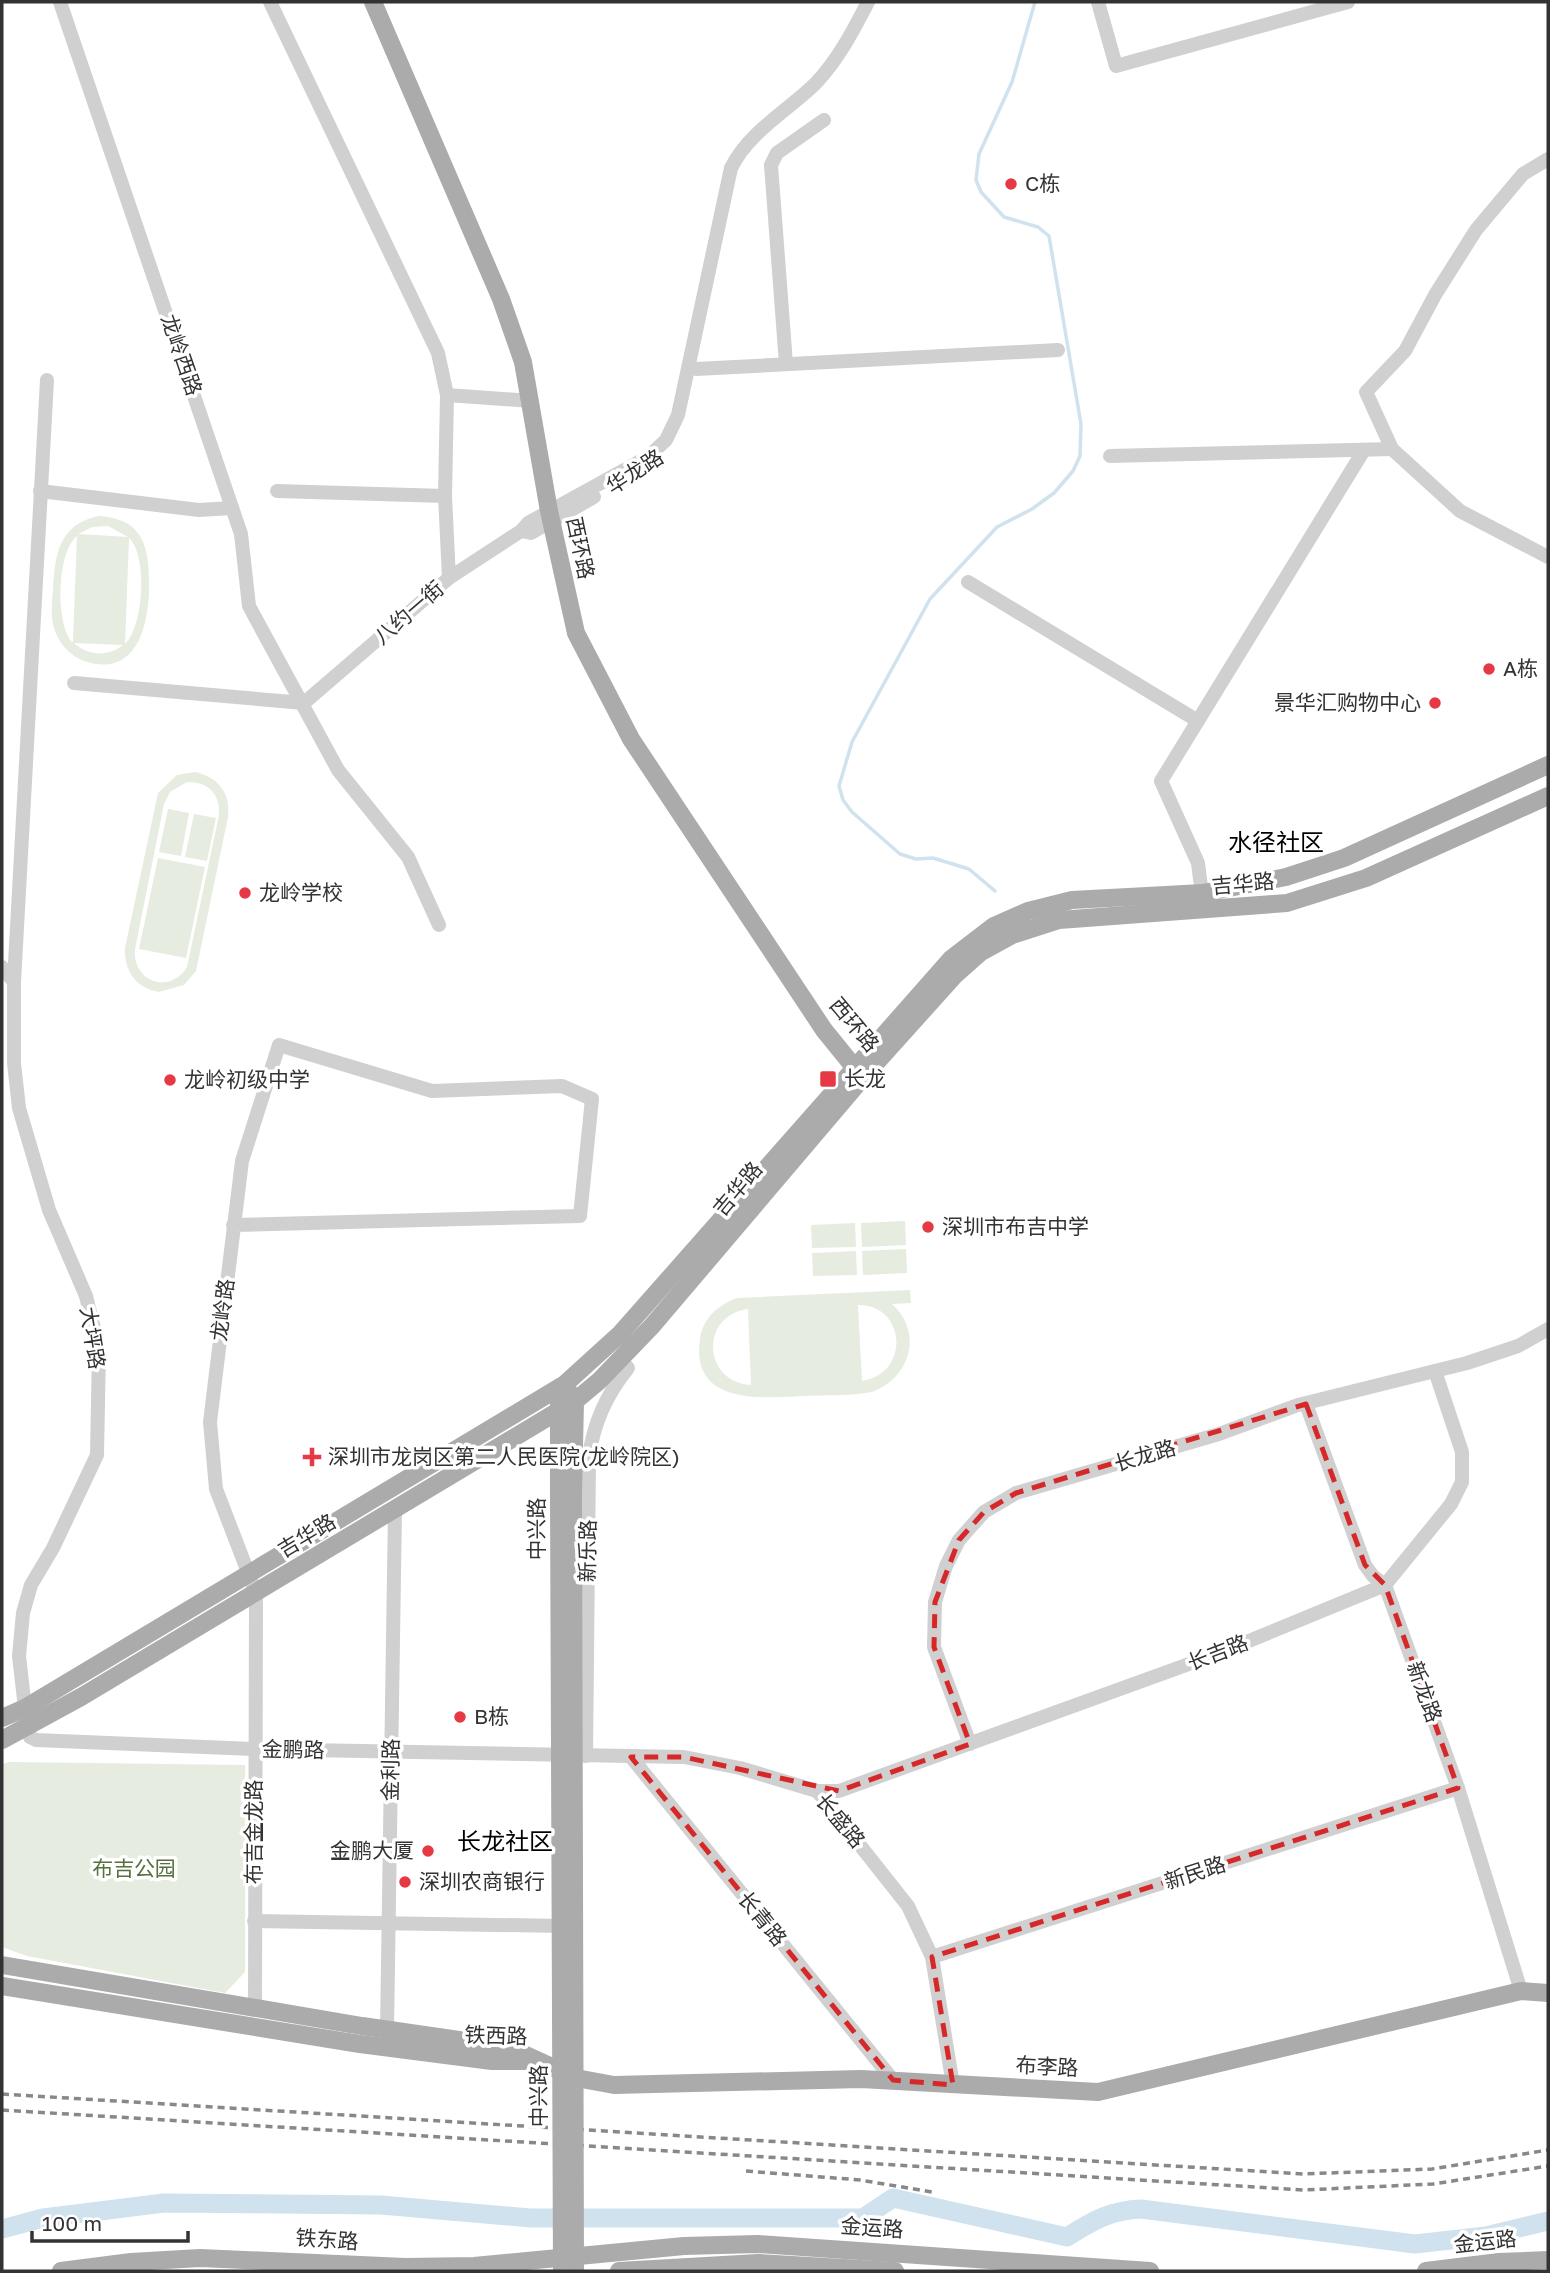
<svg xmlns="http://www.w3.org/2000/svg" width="1550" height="2273" viewBox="0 0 1550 2273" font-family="'Golos Text','Noto Sans SC',sans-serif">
	<rect width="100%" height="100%" fill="#fff"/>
	<!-- green -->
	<g fill="#e6ecdf" fill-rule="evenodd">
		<path d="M 99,516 C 148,519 150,554 149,594 C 147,631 134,678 84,661 C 71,656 60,645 55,631 C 50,618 52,603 53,589 C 55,554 59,524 99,516 ZM 108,526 L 128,537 L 78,534 L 92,527 ZM 77,536 L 73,641 L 72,642 C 55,622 57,552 77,536 ZM 129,538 C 148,556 144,626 125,644 ZM 74,643 L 123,645 C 108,657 88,656 74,643 Z"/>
		<path d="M 195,772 C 218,777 231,793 228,817 L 196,971 L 184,985 L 159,992 C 136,988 124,971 125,948 L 158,793 L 177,775 ZM 187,782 C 208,781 221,795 219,815 L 187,967 C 170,995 132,982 135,949 L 164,804 L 170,792 Z"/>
		<path d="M 168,809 L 189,813 L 181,856 L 159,852 Z"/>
		<path d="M 194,814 L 216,818 L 207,861 L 185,857 Z"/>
		<path d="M 158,858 L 205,867 L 186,958 L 139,949 Z"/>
		<path d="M 905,1221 L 906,1245 L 862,1247 L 861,1223 Z"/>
		<path d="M 855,1223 L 856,1247 L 812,1248 L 811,1225 Z"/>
		<path d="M 906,1249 L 907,1273 L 863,1275 L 862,1251 Z"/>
		<path d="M 856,1251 L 857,1275 L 813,1276 L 812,1253 Z"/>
		<path d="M 910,1290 L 911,1303 L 892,1304 C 924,1333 910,1378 872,1392 C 849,1396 826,1395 802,1396 C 761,1398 690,1405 700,1339 C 703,1318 718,1305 737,1298 ZM 858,1305 C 907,1305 910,1374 862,1381 ZM 748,1309 L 751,1385 C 702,1382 700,1315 748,1309 Z"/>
		<path d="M 9,1762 L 245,1765 L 245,1972 L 225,1993 L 27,1956 L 2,1947 L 2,1764 Z"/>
	</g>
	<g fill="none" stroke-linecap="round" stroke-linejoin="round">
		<!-- stream -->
		<path stroke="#cfe2ee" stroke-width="3.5" d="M 995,891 L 969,869 L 933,858 L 916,859 L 900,854 L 852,812 L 843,800 L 839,786 L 852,742 L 930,599 L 997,527 L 1032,509 L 1054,493 L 1073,471 L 1080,456 L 1081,424 L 1049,236 L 1038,227 L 1004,217 L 981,192 L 976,180 L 979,154 L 1012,82 L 1035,2"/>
		<!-- river -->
		<path stroke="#cfe2ee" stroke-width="19" d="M 2,2229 L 43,2218 L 164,2203 L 381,2205 L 530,2218 L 863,2218 L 893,2198 L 1067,2237 C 1092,2221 1111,2210 1141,2209 L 1415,2244 L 1486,2236 L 1548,2221"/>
		<!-- minor -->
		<g stroke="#d0d0d0" stroke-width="14">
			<path d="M 60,2 L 241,534 L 249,606 L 338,770 L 408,857 L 439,925"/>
			<path d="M 270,2 L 438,353 L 447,395 L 445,496 L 449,578"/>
			<path d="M 1098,2 L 1116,66 L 1348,2"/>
			<path d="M 1548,159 L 1523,174 L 1476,230 L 1435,295 L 1405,351 L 1366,392 L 1392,449 L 1460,511 L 1548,557"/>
			<path d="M 786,364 L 771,165 L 777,153 L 824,120"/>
			<path d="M 696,369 L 1058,350"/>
			<path d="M 447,395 L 531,401"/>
			<path d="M 1110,456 L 1392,449"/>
			<path d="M 40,491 L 199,510 L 232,508"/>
			<path d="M 277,491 L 445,496"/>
			<path d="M 521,531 L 531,533 L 594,497"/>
			<path d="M 968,582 L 1198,721"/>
			<path d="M 74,683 L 304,703"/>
			<path d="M 304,703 L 449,578 L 521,531 L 528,523 L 648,457 L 666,440 L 678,415 L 731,168 C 749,132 787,111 815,84 C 838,60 853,31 868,2"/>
			<path d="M 1203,903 L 1198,863 L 1161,781 L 1364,450"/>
			<path d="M 2,967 L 14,982 L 14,1063 L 19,1108 L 49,1210 L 86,1296 L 99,1349 L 97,1455 L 53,1548 L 31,1585 L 23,1613 L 19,1656 L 25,1708"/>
			<path d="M 14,982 L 47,380"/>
			<path d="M 233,1225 L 580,1216 L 592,1099 L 562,1086 L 432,1091 L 279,1045 L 242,1161 L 210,1422 L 216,1489 L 256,1593 L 255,2008"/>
			<path d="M 1306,1404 L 1365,1565 L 1373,1576 L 1385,1585 L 1458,1788 L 1521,1991"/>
			<path d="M 27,1729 L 30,1737 L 36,1740 L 253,1749 L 684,1757 L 740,1768 L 817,1791 L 908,1906 L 932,1957 L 953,2085"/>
			<path d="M 970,1744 L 934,1647 L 935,1602 L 946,1566 L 959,1540 L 984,1512 L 1016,1493 L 1219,1434 L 1298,1405 L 1467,1363 L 1518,1346 L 1548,1329"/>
			<path d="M 586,1756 L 589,1458 C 593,1424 606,1395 628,1368 L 619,1359"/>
			<path d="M 631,1757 L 893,2080"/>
			<path d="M 817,1791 L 839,1791 L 1222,1652 L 1385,1585 L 1451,1504 L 1462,1482 L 1462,1452 L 1435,1371"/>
			<path d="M 254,1921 L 564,1926"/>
			<path d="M 932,1957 L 1458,1788"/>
			<path d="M 387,2030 L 395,1509"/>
		</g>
		<!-- major -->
		<g stroke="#ababab" stroke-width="18">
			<path d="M 373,2 L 501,299 L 523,362 L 549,511 L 576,633 L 631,739 L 824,1030 L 854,1067 L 863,1072"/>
			<path d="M 570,1393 L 575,1401 L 573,1494"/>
			<path d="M 559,1404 L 559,1495"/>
			<path d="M 2,1718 L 25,1708 L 565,1384 L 620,1334 L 951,959 L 994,926 L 1028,911 L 1072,900 L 1203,893 L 1286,877 L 1344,858 L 1548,765"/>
			<path d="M 2,1740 L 81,1697 L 575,1401 L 599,1381 L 652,1326 L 866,1074 L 955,975 L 981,952 L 1012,935 L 1059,920 L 1287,903 L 1366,878 L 1548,796"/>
			<path d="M 2,1965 L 362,2026 L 508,2047 L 576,2078 L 614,2085 L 861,2079 L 1098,2092 L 1521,1991 L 1548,1993"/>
			<path d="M 2,1986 L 360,2044 L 492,2061 L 537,2061"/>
			<path d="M 61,2271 L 131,2262 L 200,2258 L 405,2267 L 474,2266 L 684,2246 L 758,2244 L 1150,2271"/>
			<path d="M 619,2271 L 758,2263 L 895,2271"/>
			<path d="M 1426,2271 L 1499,2262 L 1548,2260"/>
		</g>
		<!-- rail -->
		<g stroke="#888" stroke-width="3.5" stroke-dasharray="7 5" stroke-linecap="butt">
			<path d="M 2,2094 L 1303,2174 L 1432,2169 L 1548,2150"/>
			<path d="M 2,2110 L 1303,2190 L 1433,2184 L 1548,2166"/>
			<path d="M 746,2171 L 860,2180 L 932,2192"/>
		</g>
		<!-- major-bridge -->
		<g stroke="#ababab" stroke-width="18">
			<path d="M 573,1494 L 575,2271"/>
			<path d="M 559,1495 L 562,2271"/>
		</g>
	</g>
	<!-- marked area -->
	<path fill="none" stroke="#d62828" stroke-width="5" stroke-dasharray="14 9" stroke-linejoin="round" d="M 1306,1404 L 1365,1565 L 1385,1585 L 1458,1788 L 932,1957 L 953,2085 L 893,2080 L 631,1757 L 684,1757 L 839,1791 L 970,1744 L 934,1647 L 935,1602 L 959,1540 L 984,1512 L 1016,1493 Z"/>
	<!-- markers -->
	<g fill="#e63946" stroke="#fff" stroke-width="2.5">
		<circle cx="1011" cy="184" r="7"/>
		<circle cx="1489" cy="669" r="7"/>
		<circle cx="1435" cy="703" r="7"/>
		<circle cx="245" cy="893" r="7"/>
		<rect x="819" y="1070" width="18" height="18" rx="3.5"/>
		<circle cx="170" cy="1080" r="7"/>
		<circle cx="928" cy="1227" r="7"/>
		<path d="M308.5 1446.5h7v7h7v7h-7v7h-7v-7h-7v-7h7z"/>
		<circle cx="460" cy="1717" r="7"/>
		<circle cx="428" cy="1851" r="7"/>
		<circle cx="405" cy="1882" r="7"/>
	</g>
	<g text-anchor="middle" stroke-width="7" stroke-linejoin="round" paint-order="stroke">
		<!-- poi labels -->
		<g font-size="21" fill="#333" stroke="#fff" text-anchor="start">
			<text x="1025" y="191">C栋</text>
			<text x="1503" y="676">A栋</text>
			<text x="1421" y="710" text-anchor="end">景华汇购物中心</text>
			<text x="259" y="900">龙岭学校</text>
			<text x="844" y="1086">长龙</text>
			<text x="184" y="1087">龙岭初级中学</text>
			<text x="942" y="1234">深圳市布吉中学</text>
			<text x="328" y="1464">深圳市龙岗区第二人民医院(龙岭院区)</text>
			<text x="474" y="1724">B栋</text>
			<text x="414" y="1858" text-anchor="end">金鹏大厦</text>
			<text x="419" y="1889">深圳农商银行</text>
		</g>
		<!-- street labels -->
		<g font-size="21" fill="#333" stroke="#fff">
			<text transform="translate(181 355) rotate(71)" y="7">龙岭西路</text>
			<text transform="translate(635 472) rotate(-33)" y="7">华龙路</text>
			<text transform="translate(580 548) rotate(78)" y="7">西环路</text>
			<text transform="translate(409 613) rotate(-41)" y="7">八约一街</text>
			<text transform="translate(1243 884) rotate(-5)" y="7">吉华路</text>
			<text transform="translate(854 1025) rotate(50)" y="7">西环路</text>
			<text transform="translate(738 1189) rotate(-50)" y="7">吉华路</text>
			<text transform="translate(223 1310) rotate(-83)" y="7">龙岭路</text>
			<text transform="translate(92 1338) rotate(81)" y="7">大坪路</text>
			<text transform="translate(1145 1456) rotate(-16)" y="7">长龙路</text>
			<text transform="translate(537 1529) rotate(-90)" y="7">中兴路</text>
			<text transform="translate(307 1536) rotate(-31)" y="7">吉华路</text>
			<text transform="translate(588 1551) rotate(-89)" y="7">新乐路</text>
			<text transform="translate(1218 1653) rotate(-21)" y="7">长吉路</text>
			<text transform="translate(1424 1692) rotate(70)" y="7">新龙路</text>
			<text transform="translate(293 1750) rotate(1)" y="7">金鹏路</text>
			<text transform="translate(391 1770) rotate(-89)" y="7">金利路</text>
			<text transform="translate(840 1821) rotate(50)" y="7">长盛路</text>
			<text transform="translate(254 1832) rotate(-90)" y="7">布吉金龙路</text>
			<text transform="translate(1195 1873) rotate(-18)" y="7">新民路</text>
			<text transform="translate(762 1919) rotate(51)" y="7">长青路</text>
			<text transform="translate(496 2036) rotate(2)" y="7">铁西路</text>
			<text transform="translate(1047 2067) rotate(3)" y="7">布李路</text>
			<text transform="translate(539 2096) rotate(-90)" y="7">中兴路</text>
			<text transform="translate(872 2228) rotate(4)" y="7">金运路</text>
			<text transform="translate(327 2240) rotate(4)" y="7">铁东路</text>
			<text transform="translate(1485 2242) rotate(-6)" y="7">金运路</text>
		</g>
		<!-- park labels -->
		<g font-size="21" fill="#56703f" stroke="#fff">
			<text x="134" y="1876">布吉公园</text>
		</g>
		<!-- quarter labels -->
		<g font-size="24" fill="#000" stroke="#fff">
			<text x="1276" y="851">水径社区</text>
			<text x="505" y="1850">长龙社区</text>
		</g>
	</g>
	<!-- border -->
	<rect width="1550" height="2273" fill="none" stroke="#333333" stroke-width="7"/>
	<!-- scale -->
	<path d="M32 2231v10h156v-10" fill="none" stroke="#333333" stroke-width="3.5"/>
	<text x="42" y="2231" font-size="21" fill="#333333" stroke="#ffffff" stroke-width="5" paint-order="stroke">100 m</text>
</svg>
